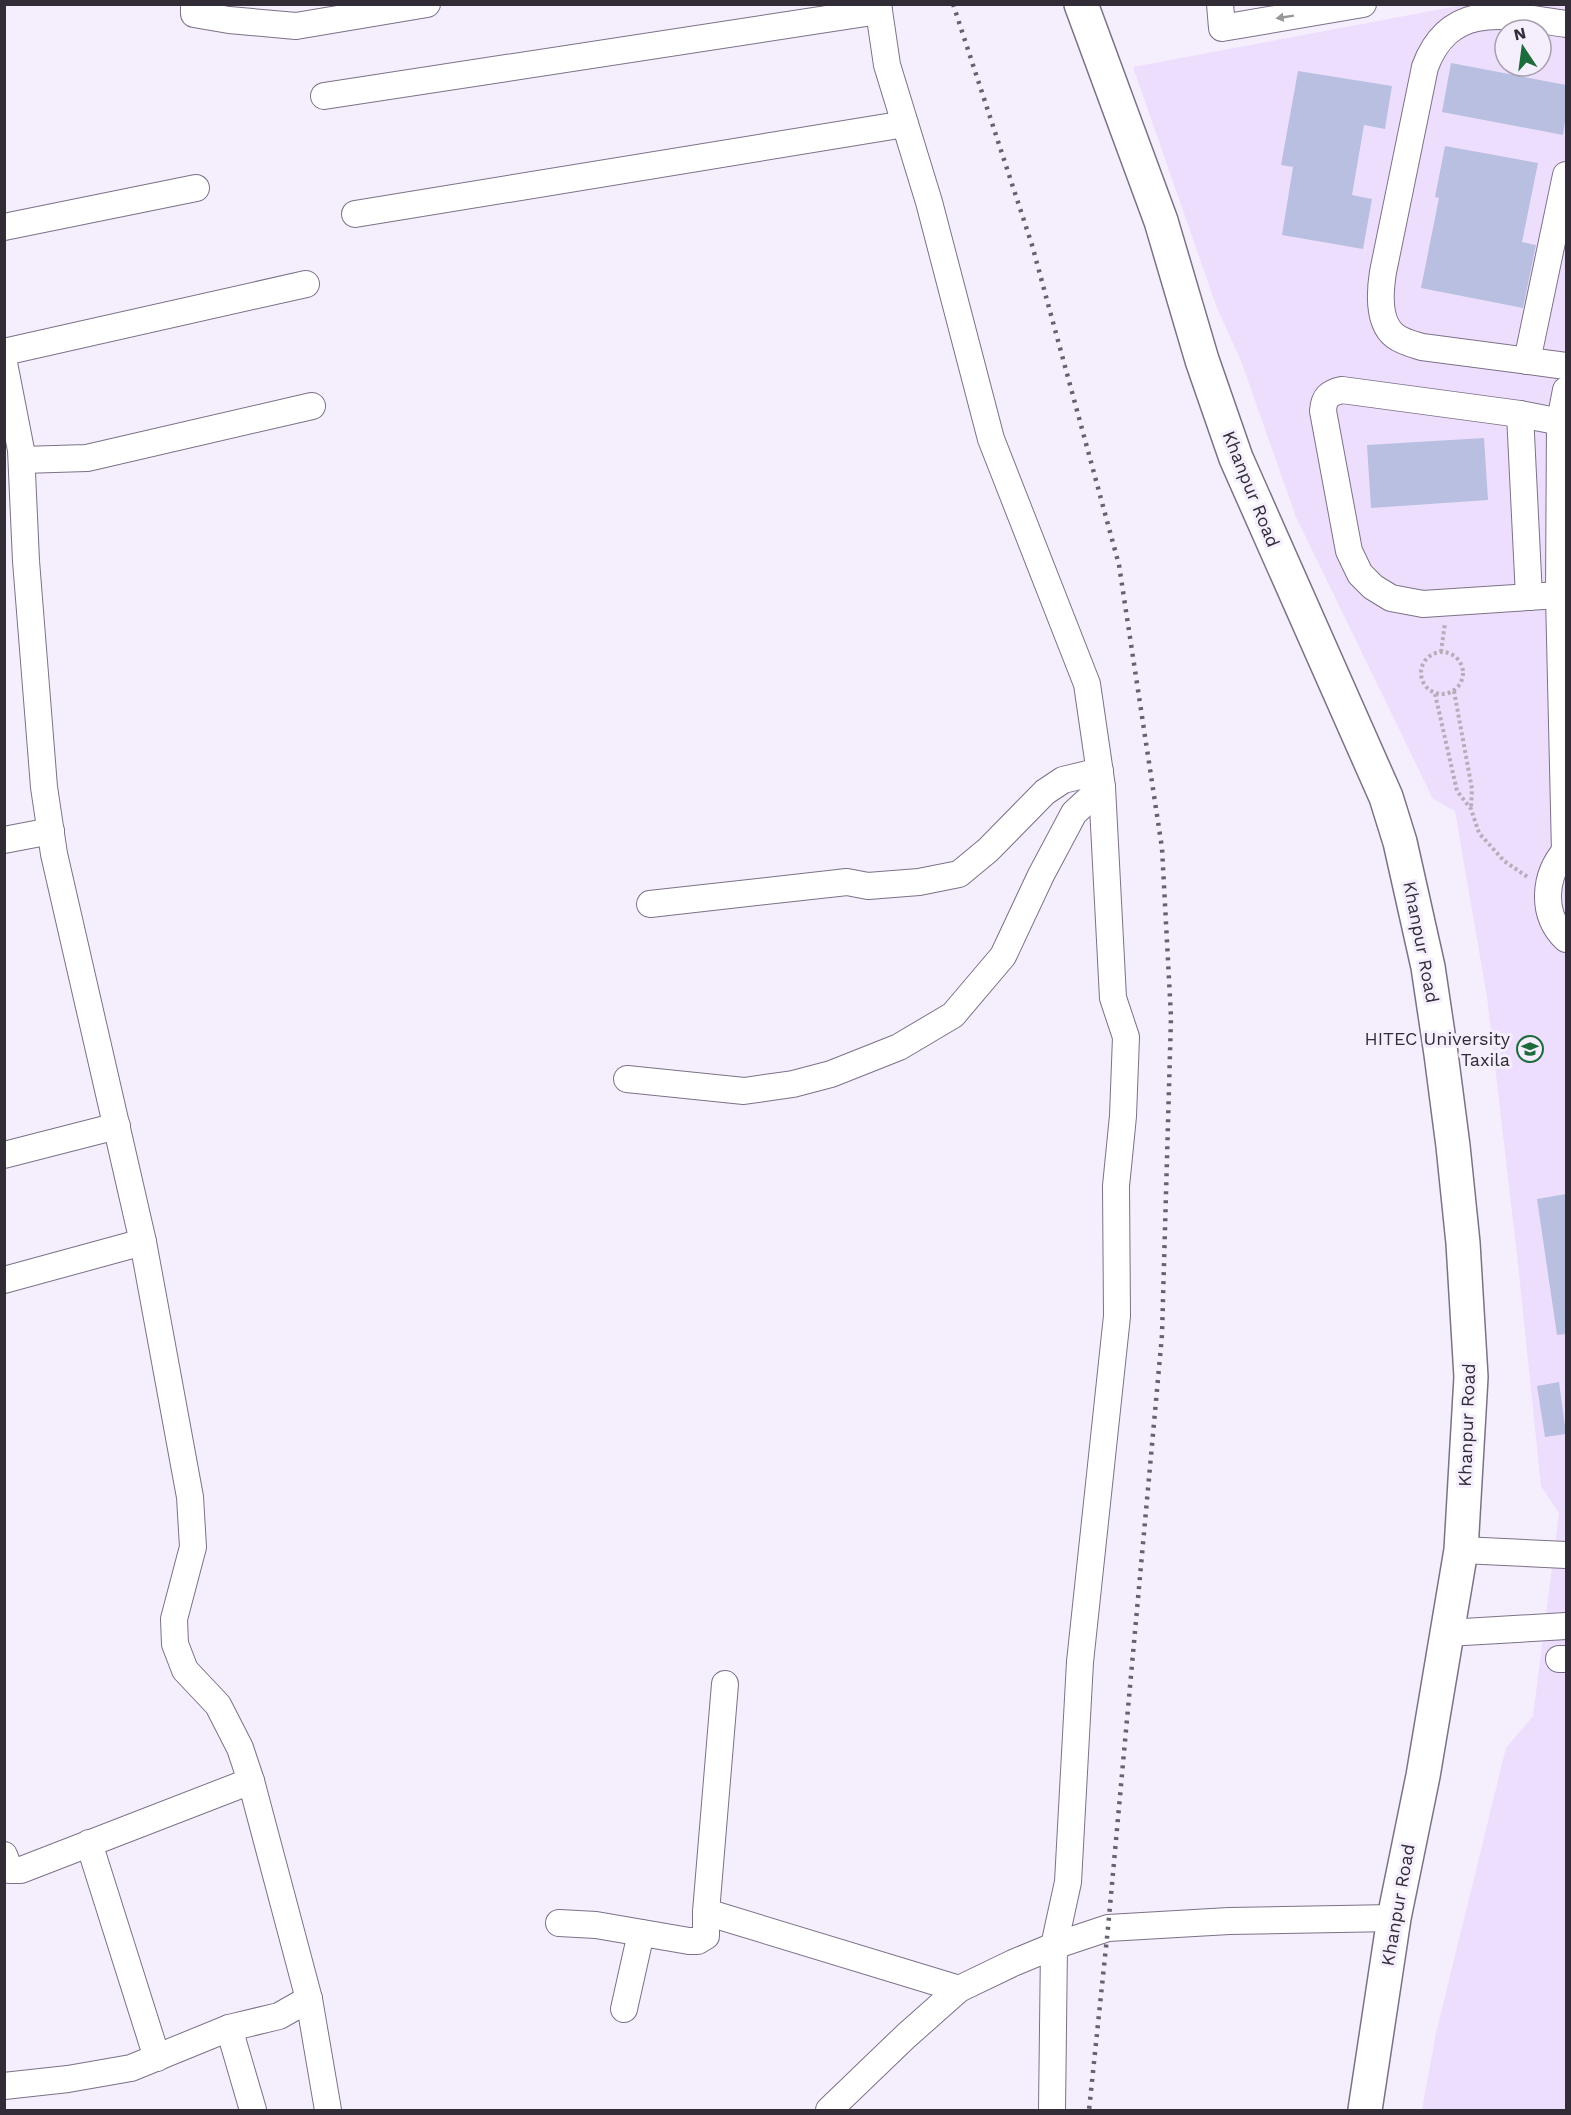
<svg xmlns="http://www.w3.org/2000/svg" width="1571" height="2115" viewBox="0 0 1571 2115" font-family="'Work Sans',sans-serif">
	<rect width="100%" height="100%" fill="#f5eefd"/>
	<!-- built -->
	<path fill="#eedefe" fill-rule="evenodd" d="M 1463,5 L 1566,5 L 1566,2110 L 1422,2110 L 1436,2033 L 1506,1748 L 1533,1716 L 1559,1513 L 1541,1486 L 1518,1264 L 1487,997 L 1455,811 L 1433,799 L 1296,517 L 1241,361 L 1217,308 L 1133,67 ZM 1505,30 L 1541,30 L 1541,66 L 1505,66 Z"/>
	<!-- building -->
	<g fill="#b9bfe0">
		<path d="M 1451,63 L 1566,85 L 1566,115 L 1563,135 L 1442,112 Z"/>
		<path d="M 1298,71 L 1392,86 L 1385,129 L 1364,125 L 1352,195 L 1372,199 L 1363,249 L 1282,235 L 1293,167 L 1281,165 Z"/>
		<path d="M 1445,146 L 1538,163 L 1522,242 L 1536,245 L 1523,308 L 1421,288 L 1439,198 L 1435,197 Z"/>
		<path d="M 1484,438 L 1488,500 L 1371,508 L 1367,445 Z"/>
		<path d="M 1566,1194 L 1566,1334 L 1557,1335 L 1537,1199 Z"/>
		<path d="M 1559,1382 L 1566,1434 L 1545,1437 L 1537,1386 Z"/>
	</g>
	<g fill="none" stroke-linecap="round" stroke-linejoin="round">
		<defs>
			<g id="minor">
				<path d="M 194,4 L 194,14 L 229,20 L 296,26 L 427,4"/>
				<path d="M 878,4 L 887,65 L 929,202 L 991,439 L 1087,684 L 1102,787 L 1113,998 L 1126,1037 L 1123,1116 L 1116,1186 L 1117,1316 L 1080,1662 L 1068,1882 L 1054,1946 L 1052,2110"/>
				<path d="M 1220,4 L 1222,28 L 1363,4"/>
				<path d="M 1566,24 C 1506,15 1450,0 1425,67 L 1383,272 C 1380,291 1377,322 1395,336 C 1403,342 1412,344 1422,347 L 1566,366"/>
				<path d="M 324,96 L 879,11"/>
				<path d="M 355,214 L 905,124"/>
				<path d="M 4,227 L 196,188"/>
				<path d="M 4,352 L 306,284"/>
				<path d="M 1527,361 L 1566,175"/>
				<path d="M 4,363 L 21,450 L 26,561 L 44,787 L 54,854 L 143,1242 L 190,1497 L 193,1547 L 174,1619 L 175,1644 L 185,1670 L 218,1705 L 240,1748 L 251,1781 L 309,1999 L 328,2110"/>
				<path d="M 1520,414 L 1529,597"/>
				<path d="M 22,460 L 87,458 L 312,406"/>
				<path d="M 1559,595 L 1423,604 L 1391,598 L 1373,587 L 1360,574 L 1349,551 L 1323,411 C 1324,397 1329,393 1342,390 L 1520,414 L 1566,423"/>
				<path d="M 4,840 L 51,831"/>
				<path d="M 1566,850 C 1544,875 1540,914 1566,939"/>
				<path d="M 1565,852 L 1559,595 L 1560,421 L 1566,390"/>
				<path d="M 650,904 L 847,882 L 868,886 L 919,882 L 959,874 L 988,850 L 1045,792 L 1063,780 L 1100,771"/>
				<path d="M 627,1079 L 744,1091 L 793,1084 L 831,1074 L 899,1047 L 953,1015 L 1003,956 L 1041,875 L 1074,813 L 1102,787"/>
				<path d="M 4,1155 L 117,1126"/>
				<path d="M 4,1280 L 143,1242"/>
				<path d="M 1461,1550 L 1566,1555"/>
				<path d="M 1447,1633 L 1566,1626"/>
				<path d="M 1559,1659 L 1566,1659"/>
				<path d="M 89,1843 L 157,2058"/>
				<path d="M 4,1855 L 10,1870 L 21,1870 L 251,1781"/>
				<path d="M 706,1912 L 959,1989"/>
				<path d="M 559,1923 L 596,1925 L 689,1941 L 698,1941 L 706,1936 L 706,1912 L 725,1684"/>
				<path d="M 624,2009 L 641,1933"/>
				<path d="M 229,2028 L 253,2110"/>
				<path d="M 4,2086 L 68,2079 L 131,2068 L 229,2028 L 279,2016 L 309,1999"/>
				<path d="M 829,2110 L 906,2036 L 959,1989 L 1013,1963 L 1054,1946 L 1108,1928 L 1229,1921 L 1394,1918"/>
			</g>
			<path id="highway" d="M 1081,4 L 1161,221 L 1202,360 L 1236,458 L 1386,797 L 1400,842 L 1428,967 L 1441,1054 L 1453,1146 L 1463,1243 L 1471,1377 L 1461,1550 L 1423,1776 L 1394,1918 L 1365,2110"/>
		</defs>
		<!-- minor casing -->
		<use href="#minor" stroke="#7c7187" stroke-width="28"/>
		<!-- highway casing -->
		<use href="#highway" stroke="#7c7187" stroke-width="36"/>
		<!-- path -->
		<g stroke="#b4aebb" stroke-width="4" stroke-dasharray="3 3" stroke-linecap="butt">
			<circle cx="1442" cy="673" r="21"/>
			<path d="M 1441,652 L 1445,623"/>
			<path d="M 1454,691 L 1472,789 L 1471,808"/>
			<path d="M 1435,694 L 1457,791 L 1471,809 L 1479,833 L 1496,852 L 1504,861 L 1529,878"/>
		</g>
		<!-- minor -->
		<use href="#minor" stroke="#fff" stroke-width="26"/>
		<!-- highway -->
		<use href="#highway" stroke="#fff" stroke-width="33"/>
		<!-- rail -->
		<path stroke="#66616c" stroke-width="4.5" stroke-dasharray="3 6" stroke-linecap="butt" d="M 953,4 L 1032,245 L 1119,565 L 1162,848 L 1171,1017 L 1162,1335 L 1108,1928 L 1089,2110"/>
	</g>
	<!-- one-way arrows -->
	<defs><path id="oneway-solid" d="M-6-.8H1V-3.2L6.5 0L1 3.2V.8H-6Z" transform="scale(1.5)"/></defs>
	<use fill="#98969a" href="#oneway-solid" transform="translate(1285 17) rotate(171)"/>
	<!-- icons -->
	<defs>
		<symbol id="university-ring" viewBox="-11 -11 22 22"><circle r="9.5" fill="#f5eefd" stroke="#1b6b3b" stroke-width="1.5"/><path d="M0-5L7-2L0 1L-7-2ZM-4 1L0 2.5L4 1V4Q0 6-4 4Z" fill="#1b6b3b"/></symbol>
	</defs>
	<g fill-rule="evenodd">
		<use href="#university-ring" x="1515" y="1034" width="30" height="30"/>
	</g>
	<g text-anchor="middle" stroke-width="6" stroke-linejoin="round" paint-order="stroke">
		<!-- street labels -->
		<g font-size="18" fill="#312c36" stroke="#f5eefd">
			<text transform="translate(1251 489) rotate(68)" y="6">Khanpur Road</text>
			<text transform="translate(1421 942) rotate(79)" y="6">Khanpur Road</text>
			<text transform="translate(1467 1425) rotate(-88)" y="6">Khanpur Road</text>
			<text transform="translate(1398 1905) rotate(-80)" y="6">Khanpur Road</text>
		</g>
		<!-- poi labels -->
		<g font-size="18" fill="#312c36" stroke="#f5eefd" text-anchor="end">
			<text x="1510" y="1045">HITEC University<tspan x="1510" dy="21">Taxila</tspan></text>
		</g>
	</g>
	<!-- border -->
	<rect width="1571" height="2115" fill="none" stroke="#312c36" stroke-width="12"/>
	<!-- north arrow -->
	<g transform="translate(1523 48) rotate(347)"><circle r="28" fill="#f5eefd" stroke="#a7a0ad" stroke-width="1.5"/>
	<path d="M0-4.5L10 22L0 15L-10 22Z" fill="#1b6b3b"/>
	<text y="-9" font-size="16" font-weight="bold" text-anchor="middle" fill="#312c36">N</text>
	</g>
</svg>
